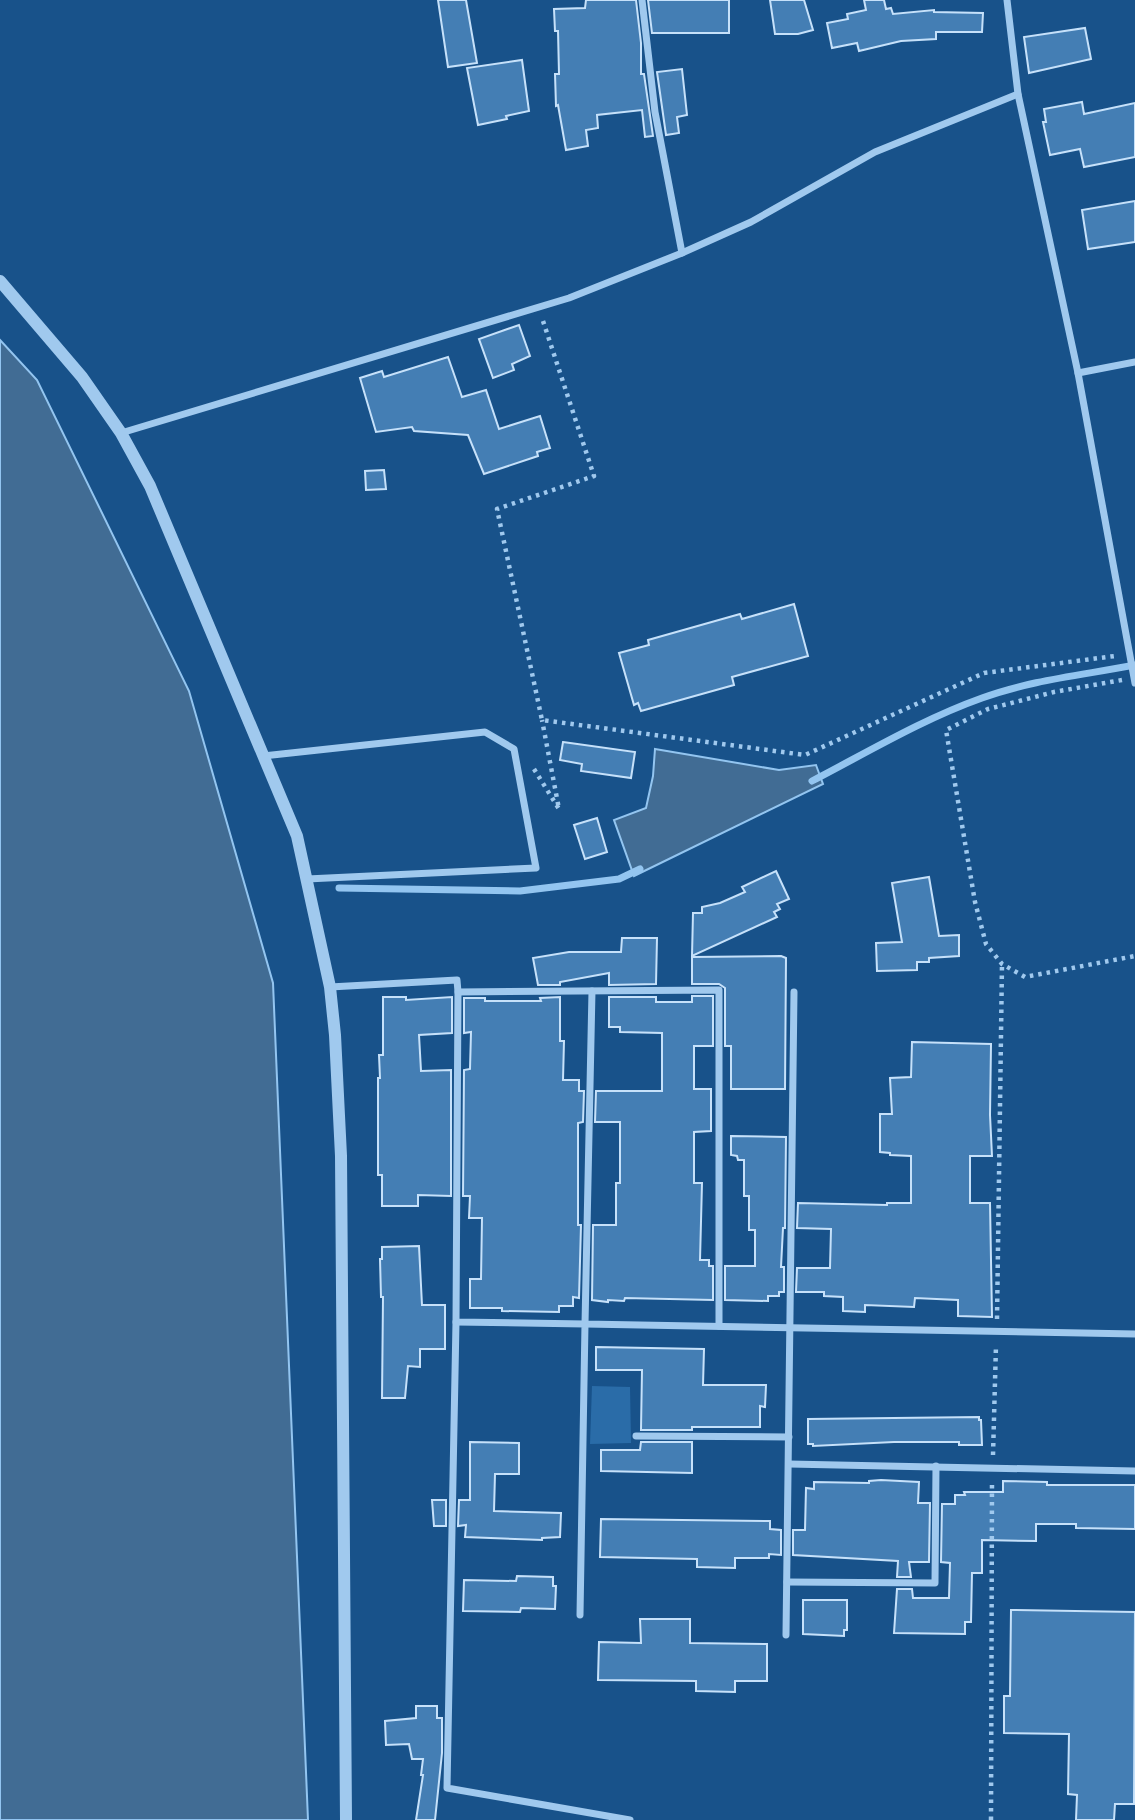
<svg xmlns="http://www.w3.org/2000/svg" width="1135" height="1820" viewBox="0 0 1135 1820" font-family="'DM Sans',sans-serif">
	<rect width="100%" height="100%" fill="#18528a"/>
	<!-- green -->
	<path fill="#2a6ca8" d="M 592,1386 L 630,1387 L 631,1443 L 590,1444 Z"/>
	<!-- water -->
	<g fill="#416c94" stroke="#93c5f0" stroke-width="2">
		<path d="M 0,340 L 37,380 L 189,691 L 273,983 L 308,1820 L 0,1820 Z"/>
		<path d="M 655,749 L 779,770 L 816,765 L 823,784 L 634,876 L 614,820 L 646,808 L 653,776 Z"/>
	</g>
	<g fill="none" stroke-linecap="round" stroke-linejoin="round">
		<!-- stream -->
		<g stroke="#93c5f0" stroke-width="7">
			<path d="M 812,781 C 868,752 923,719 982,698 C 1031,680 1084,675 1135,665"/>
			<path d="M 339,888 L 520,891 L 619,879 L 640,869"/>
		</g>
	</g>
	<!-- building -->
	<g fill="#447eb4" stroke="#c6e1fa" stroke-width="2">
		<path d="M 438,0 L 466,0 L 477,63 L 448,67 Z"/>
		<path d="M 586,0 L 636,0 L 641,43 L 641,74 L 644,74 L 653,136 L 645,137 L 642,110 L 597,115 L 598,128 L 586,130 L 588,146 L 566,150 L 558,105 L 556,106 L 555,74 L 559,74 L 558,31 L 555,31 L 554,9 L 585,8 Z"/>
		<path d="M 648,0 L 729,0 L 729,33 L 652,33 Z"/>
		<path d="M 770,0 L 804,0 L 813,30 L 798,34 L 775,34 Z"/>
		<path d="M 864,0 L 884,0 L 886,9 L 891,8 L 893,14 L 934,10 L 934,12 L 983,13 L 982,32 L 936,32 L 936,39 L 901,41 L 859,51 L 857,43 L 832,48 L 827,23 L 848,19 L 847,14 L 866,10 Z"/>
		<path d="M 1085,28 L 1091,59 L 1029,73 L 1024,37 Z"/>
		<path d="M 522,60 L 529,111 L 506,116 L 507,119 L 478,125 L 467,68 Z"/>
		<path d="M 682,69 L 687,115 L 677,117 L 679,133 L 666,135 L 657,72 Z"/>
		<path d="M 1082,102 L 1084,114 L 1135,103 L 1135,157 L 1084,167 L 1080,149 L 1050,155 L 1043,122 L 1046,122 L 1044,109 Z"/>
		<path d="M 1135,201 L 1135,242 L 1088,249 L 1082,210 Z"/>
		<path d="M 519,325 L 530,356 L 512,364 L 514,370 L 493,378 L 479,339 Z"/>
		<path d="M 448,357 L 462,397 L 486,390 L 499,429 L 540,416 L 550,448 L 537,452 L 538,456 L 484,474 L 468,435 L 414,431 L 412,427 L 376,432 L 360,378 L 382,371 L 384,377 Z"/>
		<path d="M 384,470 L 386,489 L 366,490 L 365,471 Z"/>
		<path d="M 794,604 L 808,656 L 732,677 L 734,685 L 641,711 L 638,703 L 634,705 L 619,653 L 649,645 L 648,640 L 740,614 L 742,619 Z"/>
		<path d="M 563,742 L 635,752 L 631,778 L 581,771 L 582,764 L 560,760 Z"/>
		<path d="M 597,818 L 607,852 L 585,859 L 574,825 Z"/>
		<path d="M 776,871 L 789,899 L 777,904 L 780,909 L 774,912 L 777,917 L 692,956 L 693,913 L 702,913 L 702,907 L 720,903 L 745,892 L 742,887 Z"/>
		<path d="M 929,877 L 939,936 L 959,935 L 959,956 L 929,958 L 929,962 L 917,962 L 917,970 L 877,971 L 876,943 L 902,942 L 892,883 Z"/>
		<path d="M 622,938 L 657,938 L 656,984 L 609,985 L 609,973 L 560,982 L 560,985 L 538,985 L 533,958 L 569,952 L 621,952 Z"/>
		<path d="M 781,956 L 786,958 L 785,1089 L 731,1089 L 731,1046 L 725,1046 L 725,988 L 719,984 L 692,984 L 692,957 Z"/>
		<path d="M 692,996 L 713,996 L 713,1046 L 694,1046 L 694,1089 L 711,1089 L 711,1131 L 694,1132 L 694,1183 L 702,1183 L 700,1260 L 709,1260 L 709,1266 L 713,1266 L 713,1300 L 625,1298 L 624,1301 L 608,1300 L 608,1302 L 592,1300 L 593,1225 L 616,1225 L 616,1183 L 620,1183 L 620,1122 L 595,1122 L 596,1091 L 662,1091 L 662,1033 L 620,1032 L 620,1027 L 609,1027 L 609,997 L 656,997 L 656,1002 L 692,1002 Z"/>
		<path d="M 383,997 L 406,997 L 406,1000 L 452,997 L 452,1033 L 419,1035 L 421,1071 L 451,1070 L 451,1196 L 418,1195 L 418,1206 L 382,1206 L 382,1175 L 378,1175 L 378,1078 L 380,1078 L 379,1055 L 383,1055 Z"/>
		<path d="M 560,997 L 560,1041 L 564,1041 L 563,1080 L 579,1080 L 579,1091 L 584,1091 L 583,1122 L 578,1123 L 578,1225 L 581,1225 L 579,1298 L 573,1297 L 573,1306 L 559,1306 L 559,1312 L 502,1311 L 502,1308 L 470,1308 L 470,1279 L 481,1279 L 482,1218 L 469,1218 L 470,1196 L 463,1196 L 464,1070 L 470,1069 L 471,1032 L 464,1033 L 464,998 L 485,998 L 485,1001 L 541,1001 L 540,998 Z"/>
		<path d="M 912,1042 L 991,1044 L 990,1115 L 992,1156 L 970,1156 L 970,1203 L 990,1203 L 992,1317 L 958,1316 L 958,1300 L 915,1298 L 914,1307 L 865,1305 L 865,1312 L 843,1311 L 843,1297 L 824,1296 L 824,1292 L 796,1292 L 797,1268 L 830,1268 L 831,1229 L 797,1228 L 798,1203 L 887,1205 L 887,1203 L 911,1203 L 911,1156 L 890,1155 L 890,1153 L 880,1152 L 880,1114 L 892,1114 L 890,1078 L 911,1077 Z"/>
		<path d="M 731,1136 L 786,1137 L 785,1228 L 783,1228 L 781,1267 L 784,1267 L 784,1292 L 779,1292 L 779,1296 L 768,1296 L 768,1301 L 725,1300 L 725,1266 L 755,1266 L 755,1230 L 749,1230 L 749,1196 L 744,1196 L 744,1160 L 738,1160 L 737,1156 L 731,1155 Z"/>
		<path d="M 419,1246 L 422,1305 L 445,1305 L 445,1349 L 420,1349 L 420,1367 L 408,1366 L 405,1398 L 382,1398 L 383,1297 L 381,1297 L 380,1259 L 382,1259 L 382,1247 Z"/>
		<path d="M 596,1347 L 704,1349 L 703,1385 L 766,1385 L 765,1407 L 760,1406 L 760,1427 L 692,1427 L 692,1430 L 641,1430 L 642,1370 L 596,1370 Z"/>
		<path d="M 979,1417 L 979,1420 L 981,1420 L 982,1445 L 959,1445 L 959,1442 L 894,1442 L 813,1446 L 813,1444 L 808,1444 L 808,1419 Z"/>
		<path d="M 470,1442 L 519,1443 L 519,1474 L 495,1474 L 494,1511 L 561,1513 L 560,1537 L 542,1538 L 542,1540 L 465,1537 L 466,1525 L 458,1526 L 459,1500 L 470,1500 Z"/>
		<path d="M 641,1442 L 692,1442 L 692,1473 L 601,1471 L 601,1450 L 640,1450 Z"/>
		<path d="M 881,1480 L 919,1482 L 918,1503 L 930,1503 L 929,1562 L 909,1562 L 911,1577 L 897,1577 L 898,1561 L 793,1555 L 793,1530 L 805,1530 L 806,1488 L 814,1489 L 814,1482 L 869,1483 L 869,1481 Z"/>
		<path d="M 1003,1481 L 1047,1482 L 1047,1485 L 1135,1485 L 1135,1529 L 1076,1528 L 1076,1524 L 1036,1524 L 1036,1541 L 982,1540 L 982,1573 L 972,1573 L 971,1622 L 965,1622 L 965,1634 L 894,1633 L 897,1589 L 912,1589 L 913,1598 L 949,1598 L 950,1563 L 941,1562 L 942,1504 L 955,1504 L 955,1495 L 965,1495 L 964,1492 L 1003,1492 Z"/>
		<path d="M 432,1500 L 446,1500 L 446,1526 L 434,1526 Z"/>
		<path d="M 601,1519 L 770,1521 L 770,1529 L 781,1530 L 781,1555 L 769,1554 L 769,1558 L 735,1558 L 735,1568 L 697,1567 L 697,1559 L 600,1557 Z"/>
		<path d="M 517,1576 L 553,1577 L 553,1586 L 556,1586 L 555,1609 L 521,1608 L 520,1612 L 463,1611 L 464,1580 L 516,1581 Z"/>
		<path d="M 803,1600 L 847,1600 L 847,1630 L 844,1630 L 844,1636 L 803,1634 Z"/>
		<path d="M 1011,1610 L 1135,1612 L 1134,1804 L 1115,1804 L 1114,1820 L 1076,1820 L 1077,1795 L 1068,1794 L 1069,1734 L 1004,1733 L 1004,1696 L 1010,1696 Z"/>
		<path d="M 640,1619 L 690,1619 L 690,1643 L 767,1644 L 767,1681 L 735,1681 L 735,1692 L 696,1691 L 696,1681 L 598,1680 L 599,1642 L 641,1643 Z"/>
		<path d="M 416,1706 L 437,1706 L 437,1718 L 442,1718 L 442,1753 L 435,1820 L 416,1820 L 423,1775 L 421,1775 L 423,1759 L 412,1759 L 409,1744 L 386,1745 L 385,1721 L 416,1718 Z"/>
	</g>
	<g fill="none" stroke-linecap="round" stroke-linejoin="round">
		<!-- path -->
		<g stroke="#a0c9ee" stroke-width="4.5" stroke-dasharray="3.5 5" stroke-linecap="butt">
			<path d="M 543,321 L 594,476 L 497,509 L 542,720 L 805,755 L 984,673 L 1115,656"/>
			<path d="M 1122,680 L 1054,692 L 988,709 L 946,730 L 975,902 L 986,944 L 1002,964 L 1025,977 L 1135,956"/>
			<path d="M 534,769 L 559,809 L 542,720"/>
			<path d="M 997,1319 L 1002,964"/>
			<path d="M 993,1455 L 996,1345"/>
			<path d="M 991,1820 L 992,1481"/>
		</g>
		<!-- minor -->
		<g stroke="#a0c9ee" stroke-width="7">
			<path d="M 642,0 L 655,112 L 682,253"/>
			<path d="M 1007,0 L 1018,94 L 1078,373 L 1135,683"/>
			<path d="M 1078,373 L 1135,362"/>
			<path d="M 121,433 L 569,298 L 682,253 L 751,222 L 875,152 L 1018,94"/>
			<path d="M 263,756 L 485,732 L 514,749 L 536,868 L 307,879"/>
			<path d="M 330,987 L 457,980 L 458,992 L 719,990 L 719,1326"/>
			<path d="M 592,991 L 585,1324 L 1135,1334"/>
			<path d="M 458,992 L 456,1322 L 585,1324 L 580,1615"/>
			<path d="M 456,1322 L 447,1788 L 630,1820"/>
			<path d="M 636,1436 L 789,1437"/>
			<path d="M 789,1464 L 1135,1471"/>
			<path d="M 787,1582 L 935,1583 L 936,1466"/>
			<path d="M 786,1635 L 794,992"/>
		</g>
		<!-- tertiary -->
		<path stroke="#a0c9ee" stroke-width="12" d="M 0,281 L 82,377 L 121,433 L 150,486 L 297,836 L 330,987 L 335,1035 L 341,1156 L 346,1820"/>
	</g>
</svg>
